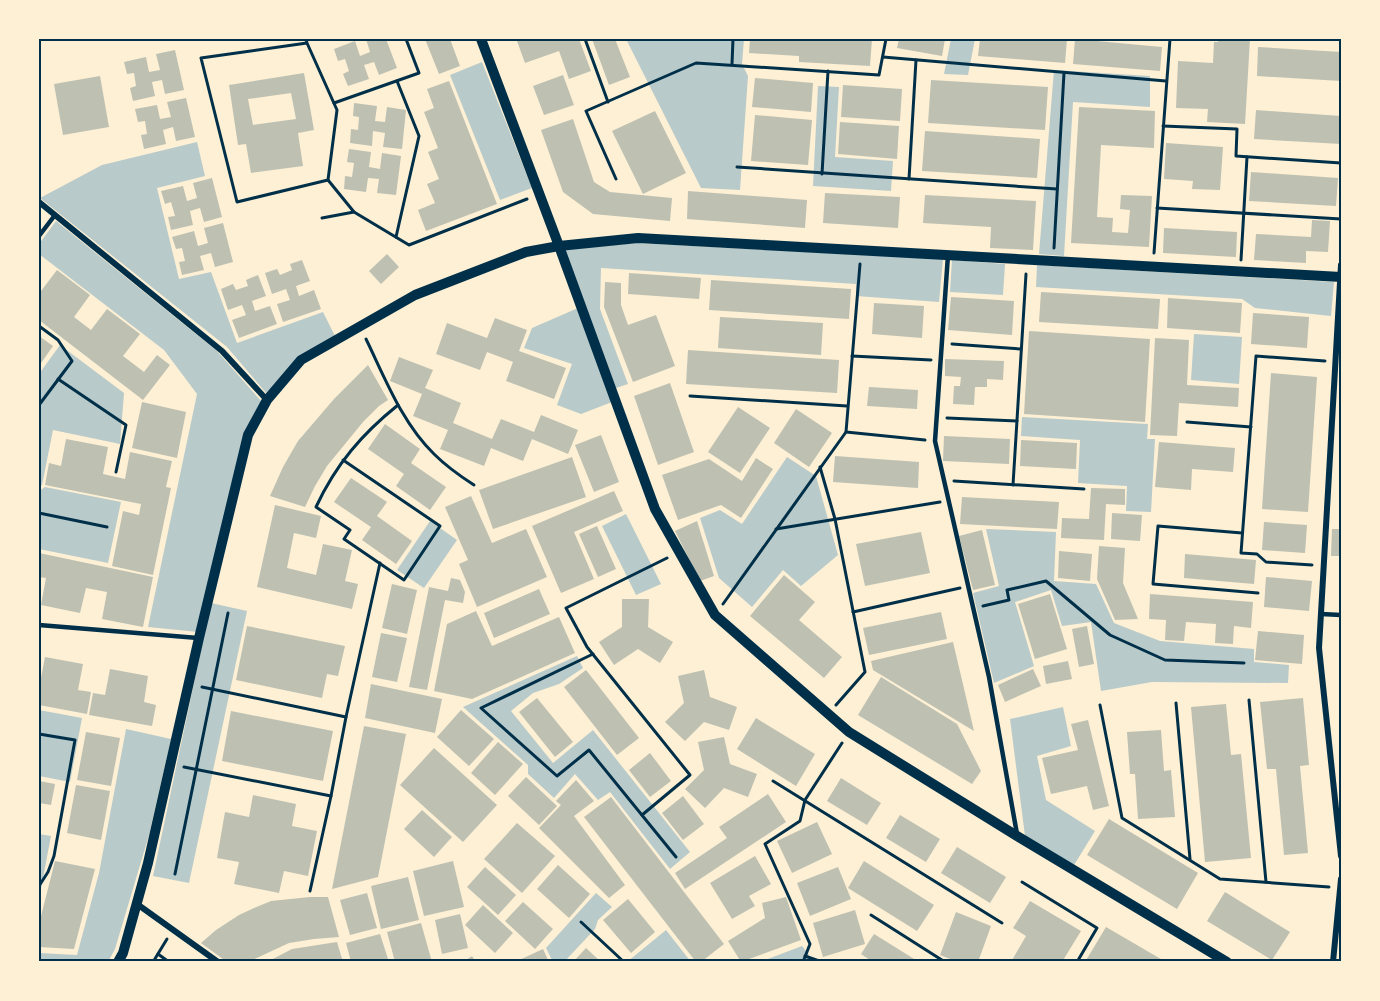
<svg xmlns="http://www.w3.org/2000/svg" width="1380" height="1001" viewBox="0 0 1380 1001" font-family="Montserrat,sans-serif">
	<rect width="100%" height="100%" fill="#fdf0d5"/>
	<!-- green -->
	<g fill="#b9caca">
		<path d="M 626,39 L 744,39 L 742,64 L 748,76 L 740,190 L 701,188 Z"/>
		<path d="M 951,39 L 975,39 L 968,75 L 944,74 Z"/>
		<path d="M 482,62 L 532,188 L 500,200 L 450,75 Z"/>
		<path d="M 1054,70 L 1150,76 L 1150,107 L 1073,102 L 1064,256 L 1039,254 Z"/>
		<path d="M 818,86 L 839,87 L 835,157 L 893,161 L 891,191 L 813,186 Z"/>
		<path d="M 197,142 L 205,176 L 157,188 L 179,279 L 211,272 L 237,343 L 323,312 L 335,336 L 267,394 L 227,347 L 40,198 L 102,165 Z"/>
		<path d="M 56,221 L 217,351 L 262,402 L 198,632 L 148,627 L 197,394 L 164,350 L 39,254 L 39,244 Z"/>
		<path d="M 637,243 L 943,259 L 939,302 L 856,296 L 856,284 L 601,268 L 600,309 L 628,384 L 616,388 L 564,249 Z"/>
		<path d="M 952,260 L 1005,264 L 1003,295 L 950,292 Z"/>
		<path d="M 1037,265 L 1334,282 L 1331,316 L 1255,308 L 1242,299 L 1036,287 Z"/>
		<path d="M 578,308 L 612,402 L 581,414 L 557,405 L 572,364 L 524,348 L 532,328 Z"/>
		<path d="M 1194,334 L 1242,337 L 1239,384 L 1191,380 Z"/>
		<path d="M 60,345 L 124,393 L 120,444 L 53,430 L 42,485 L 39,487 L 39,374 Z"/>
		<path d="M 1022,417 L 1148,424 L 1147,439 L 1155,439 L 1151,512 L 1126,511 L 1127,486 L 1078,483 L 1080,440 L 1021,436 Z"/>
		<path d="M 787,457 L 816,476 L 838,555 L 801,586 L 783,570 L 752,607 L 719,578 L 700,518 L 720,510 L 742,524 Z"/>
		<path d="M 45,487 L 121,502 L 108,563 L 39,549 L 39,491 Z"/>
		<path d="M 626,514 L 661,584 L 636,595 L 602,526 Z"/>
		<path d="M 430,521 L 457,540 L 424,588 L 397,570 Z"/>
		<path d="M 986,529 L 1056,532 L 1054,581 L 1096,584 L 1114,623 L 1160,641 L 1254,649 L 1254,662 L 1289,665 L 1288,683 L 1152,682 L 1101,691 L 1091,622 L 1062,626 L 1051,590 L 1015,602 L 1034,666 L 994,683 L 973,593 L 999,586 Z"/>
		<path d="M 211,603 L 247,611 L 189,883 L 153,876 Z"/>
		<path d="M 577,656 L 583,668 L 559,684 L 533,693 L 511,711 L 553,763 L 593,730 L 690,852 L 670,869 L 610,792 L 598,800 L 575,774 L 554,798 L 528,774 L 528,765 L 463,707 Z"/>
		<path d="M 1063,707 L 1071,746 L 1037,756 L 1046,800 L 1095,831 L 1074,865 L 1025,836 L 1010,719 Z"/>
		<path d="M 39,710 L 82,718 L 70,782 L 39,776 Z"/>
		<path d="M 126,729 L 171,739 L 149,835 L 115,949 L 108,962 L 39,962 L 39,953 L 77,955 L 99,873 Z"/>
		<path d="M 39,834 L 51,836 L 39,899 Z"/>
		<path d="M 596,893 L 612,907 L 598,920 L 595,929 L 564,962 L 553,962 L 546,948 Z"/>
		<path d="M 666,930 L 691,962 L 627,962 Z"/>
		<path d="M 802,946 L 809,955 L 807,962 L 760,962 Z"/>
	</g>
	<!-- building -->
	<g fill="#bec0b2" fill-rule="evenodd">
		<path d="M 366,39 L 386,39 L 397,68 L 379,75 L 374,62 L 364,65 L 369,79 L 348,86 L 343,74 L 349,71 L 345,59 L 338,61 L 334,49 L 355,41 L 360,56 L 370,52 Z"/>
		<path d="M 425,39 L 450,39 L 460,66 L 439,74 Z"/>
		<path d="M 522,39 L 579,39 L 591,71 L 569,79 L 559,51 L 525,63 L 517,41 Z"/>
		<path d="M 592,39 L 615,39 L 630,77 L 609,85 Z"/>
		<path d="M 750,39 L 872,39 L 870,66 L 799,62 L 799,56 L 749,53 Z"/>
		<path d="M 899,39 L 945,39 L 942,56 L 897,48 Z"/>
		<path d="M 980,39 L 1067,39 L 1065,63 L 978,56 Z"/>
		<path d="M 1075,39 L 1162,47 L 1160,71 L 1073,64 Z"/>
		<path d="M 1218,39 L 1250,39 L 1245,124 L 1207,122 L 1208,109 L 1176,108 L 1178,61 L 1213,63 L 1214,42 L 1218,42 Z"/>
		<path d="M 1258,47 L 1341,52 L 1341,81 L 1257,76 Z"/>
		<path d="M 175,50 L 184,90 L 165,94 L 162,80 L 152,82 L 155,96 L 133,101 L 130,88 L 136,86 L 134,73 L 127,74 L 124,62 L 146,57 L 149,72 L 160,70 L 156,54 Z"/>
		<path d="M 304,73 L 314,130 L 298,133 L 303,166 L 251,173 L 246,144 L 238,145 L 229,85 ZM 291,93 L 296,119 L 253,125 L 248,99 Z"/>
		<path d="M 563,75 L 574,105 L 544,115 L 533,86 Z"/>
		<path d="M 100,76 L 109,127 L 63,135 L 54,84 Z"/>
		<path d="M 755,78 L 813,83 L 811,112 L 752,107 Z"/>
		<path d="M 931,80 L 1048,87 L 1045,130 L 928,123 Z"/>
		<path d="M 449,81 L 497,204 L 426,231 L 418,210 L 435,203 L 427,184 L 439,179 L 428,152 L 438,148 L 424,112 L 434,108 L 427,89 Z"/>
		<path d="M 843,85 L 902,89 L 900,121 L 841,117 Z"/>
		<path d="M 186,98 L 195,137 L 176,141 L 173,127 L 163,130 L 166,144 L 144,149 L 141,135 L 147,134 L 145,121 L 138,122 L 135,109 L 157,105 L 160,119 L 171,117 L 167,102 Z"/>
		<path d="M 354,103 L 377,106 L 375,121 L 385,122 L 387,107 L 406,110 L 402,149 L 383,147 L 385,133 L 373,131 L 372,146 L 350,143 L 351,129 L 358,130 L 359,117 L 353,116 Z"/>
		<path d="M 1079,107 L 1155,111 L 1154,148 L 1101,145 L 1097,217 L 1113,218 L 1112,232 L 1128,233 L 1130,210 L 1120,209 L 1121,195 L 1152,196 L 1149,247 L 1071,243 Z"/>
		<path d="M 1256,110 L 1341,116 L 1341,144 L 1254,139 Z"/>
		<path d="M 655,111 L 686,173 L 643,194 L 612,131 Z"/>
		<path d="M 755,115 L 812,120 L 808,165 L 751,161 Z"/>
		<path d="M 573,119 L 594,182 L 610,192 L 672,198 L 670,221 L 593,214 L 563,192 L 541,130 Z"/>
		<path d="M 840,122 L 899,126 L 897,159 L 838,154 Z"/>
		<path d="M 925,131 L 1040,139 L 1037,178 L 922,171 Z"/>
		<path d="M 1166,143 L 1223,147 L 1220,190 L 1192,189 L 1193,181 L 1164,179 Z"/>
		<path d="M 349,149 L 371,152 L 369,167 L 380,169 L 382,153 L 401,156 L 396,195 L 377,193 L 379,179 L 368,178 L 366,192 L 344,189 L 345,176 L 352,177 L 354,163 L 347,162 Z"/>
		<path d="M 1251,172 L 1338,178 L 1336,206 L 1249,201 Z"/>
		<path d="M 212,178 L 222,217 L 204,222 L 200,208 L 190,211 L 193,225 L 171,230 L 168,217 L 175,216 L 171,202 L 165,204 L 161,191 L 183,186 L 187,201 L 197,198 L 193,183 Z"/>
		<path d="M 688,191 L 807,200 L 805,228 L 687,219 Z"/>
		<path d="M 825,193 L 900,197 L 898,228 L 823,223 Z"/>
		<path d="M 925,195 L 1036,201 L 1033,250 L 990,248 L 991,227 L 923,223 Z"/>
		<path d="M 1312,220 L 1330,221 L 1328,252 L 1306,251 L 1306,263 L 1254,260 L 1256,234 L 1311,237 Z"/>
		<path d="M 223,223 L 233,262 L 215,267 L 211,253 L 200,256 L 204,270 L 182,275 L 179,262 L 185,261 L 182,248 L 176,249 L 172,237 L 194,231 L 198,246 L 208,243 L 204,228 Z"/>
		<path d="M 1164,228 L 1237,232 L 1236,257 L 1163,253 Z"/>
		<path d="M 387,254 L 399,267 L 381,284 L 369,271 Z"/>
		<path d="M 302,260 L 310,281 L 296,286 L 299,296 L 314,290 L 321,309 L 283,322 L 277,304 L 290,300 L 286,289 L 272,294 L 265,273 L 277,269 L 280,275 L 292,270 L 290,264 Z"/>
		<path d="M 57,270 L 90,295 L 74,317 L 91,330 L 107,309 L 140,334 L 123,356 L 144,372 L 157,355 L 170,365 L 143,400 L 39,320 L 39,289 L 41,291 Z"/>
		<path d="M 629,273 L 701,278 L 699,299 L 628,294 Z"/>
		<path d="M 258,275 L 266,296 L 252,301 L 255,311 L 270,306 L 277,324 L 239,338 L 232,320 L 246,315 L 242,305 L 228,310 L 221,289 L 233,284 L 236,290 L 248,286 L 246,280 Z"/>
		<path d="M 711,280 L 851,289 L 849,319 L 709,310 Z"/>
		<path d="M 605,282 L 621,283 L 621,305 L 628,325 L 656,315 L 675,366 L 633,382 L 604,307 Z"/>
		<path d="M 1041,292 L 1160,299 L 1158,329 L 1039,322 Z"/>
		<path d="M 951,297 L 1014,301 L 1012,335 L 948,330 Z"/>
		<path d="M 1168,298 L 1242,303 L 1240,333 L 1167,328 Z"/>
		<path d="M 874,303 L 924,306 L 922,338 L 872,334 Z"/>
		<path d="M 1253,313 L 1309,317 L 1307,348 L 1251,344 Z"/>
		<path d="M 720,317 L 823,323 L 821,355 L 718,348 Z"/>
		<path d="M 495,318 L 527,330 L 519,351 L 566,368 L 554,399 L 506,381 L 513,362 L 487,352 L 480,370 L 436,354 L 447,323 L 487,338 Z"/>
		<path d="M 1029,331 L 1150,339 L 1145,422 L 1024,414 Z"/>
		<path d="M 39,336 L 53,346 L 39,366 Z"/>
		<path d="M 1155,338 L 1189,340 L 1187,385 L 1239,388 L 1238,407 L 1179,403 L 1177,436 L 1150,435 Z"/>
		<path d="M 688,350 L 839,360 L 837,393 L 686,384 Z"/>
		<path d="M 399,357 L 433,370 L 425,388 L 461,403 L 453,423 L 492,439 L 501,419 L 534,432 L 541,415 L 578,430 L 568,454 L 532,439 L 523,461 L 491,448 L 484,466 L 440,449 L 448,430 L 413,416 L 422,394 L 390,381 Z"/>
		<path d="M 945,359 L 1004,361 L 1003,380 L 987,379 L 987,387 L 975,387 L 974,405 L 953,404 L 954,386 L 960,386 L 961,377 L 945,376 Z"/>
		<path d="M 368,365 L 388,400 L 379,406 L 363,422 L 327,466 L 315,486 L 305,507 L 270,496 L 283,467 L 298,441 L 334,399 Z"/>
		<path d="M 1271,373 L 1317,377 L 1308,512 L 1262,509 Z"/>
		<path d="M 670,383 L 694,452 L 658,465 L 634,396 Z"/>
		<path d="M 869,387 L 918,390 L 917,409 L 867,406 Z"/>
		<path d="M 142,402 L 186,412 L 177,458 L 132,448 Z"/>
		<path d="M 738,407 L 770,428 L 740,473 L 708,452 Z"/>
		<path d="M 796,409 L 832,433 L 809,467 L 774,443 Z"/>
		<path d="M 385,424 L 420,449 L 411,463 L 446,487 L 430,510 L 396,486 L 404,474 L 368,449 Z"/>
		<path d="M 601,435 L 619,482 L 594,492 L 575,445 Z"/>
		<path d="M 944,436 L 1010,439 L 1009,464 L 943,461 Z"/>
		<path d="M 66,439 L 108,447 L 103,474 L 125,479 L 130,452 L 172,461 L 166,487 L 171,488 L 153,575 L 112,566 L 123,511 L 139,515 L 141,504 L 45,485 L 49,463 L 61,466 Z"/>
		<path d="M 1021,440 L 1077,443 L 1076,469 L 1020,466 Z"/>
		<path d="M 1159,442 L 1235,448 L 1233,472 L 1192,469 L 1191,490 L 1155,487 Z"/>
		<path d="M 835,456 L 919,462 L 918,488 L 833,482 Z"/>
		<path d="M 572,457 L 586,497 L 493,529 L 479,490 Z"/>
		<path d="M 756,458 L 773,469 L 741,518 L 721,505 L 678,520 L 662,475 L 709,459 L 742,481 Z"/>
		<path d="M 351,478 L 387,502 L 377,516 L 412,541 L 396,564 L 362,540 L 371,527 L 334,502 Z"/>
		<path d="M 1091,488 L 1125,489 L 1125,505 L 1106,504 L 1104,540 L 1061,538 L 1062,518 L 1089,519 Z"/>
		<path d="M 614,491 L 623,511 L 574,532 L 594,579 L 561,593 L 532,526 Z"/>
		<path d="M 471,496 L 492,543 L 526,529 L 547,577 L 477,607 L 459,564 L 468,560 L 445,507 Z"/>
		<path d="M 962,497 L 1059,502 L 1057,529 L 960,524 Z"/>
		<path d="M 275,505 L 321,516 L 316,538 L 294,533 L 287,568 L 316,575 L 323,544 L 352,550 L 345,581 L 358,584 L 352,609 L 257,587 Z"/>
		<path d="M 1112,513 L 1142,515 L 1140,541 L 1111,539 Z"/>
		<path d="M 697,521 L 714,576 L 700,581 L 675,531 Z"/>
		<path d="M 1264,522 L 1307,525 L 1305,553 L 1262,550 Z"/>
		<path d="M 597,526 L 616,569 L 598,577 L 579,534 Z"/>
		<path d="M 1332,529 L 1341,529 L 1341,556 L 1331,556 Z"/>
		<path d="M 982,530 L 995,585 L 973,590 L 959,536 Z"/>
		<path d="M 921,532 L 930,573 L 865,586 L 856,544 Z"/>
		<path d="M 1099,546 L 1125,548 L 1123,583 L 1138,619 L 1115,620 L 1097,579 Z"/>
		<path d="M 1059,551 L 1092,554 L 1090,581 L 1058,578 Z"/>
		<path d="M 39,553 L 153,577 L 143,627 L 102,619 L 107,592 L 86,588 L 80,613 L 41,605 L 46,578 L 39,577 Z"/>
		<path d="M 1185,554 L 1256,560 L 1254,584 L 1184,578 Z"/>
		<path d="M 784,575 L 815,602 L 799,620 L 842,657 L 824,678 L 750,616 Z"/>
		<path d="M 1266,577 L 1312,581 L 1309,611 L 1264,607 Z"/>
		<path d="M 451,578 L 460,580 L 465,592 L 463,603 L 445,600 L 427,690 L 409,687 L 429,587 L 448,591 Z"/>
		<path d="M 392,584 L 417,590 L 407,634 L 382,628 Z"/>
		<path d="M 539,589 L 550,614 L 494,638 L 484,613 Z"/>
		<path d="M 1050,594 L 1067,649 L 1035,659 L 1018,604 Z"/>
		<path d="M 1150,594 L 1253,602 L 1251,628 L 1234,626 L 1233,644 L 1215,643 L 1216,624 L 1186,622 L 1184,641 L 1165,640 L 1166,620 L 1149,619 Z"/>
		<path d="M 622,599 L 649,599 L 648,627 L 673,642 L 660,663 L 638,649 L 614,665 L 599,642 L 622,627 Z"/>
		<path d="M 476,611 L 492,646 L 559,617 L 575,653 L 472,699 L 434,691 L 447,624 Z"/>
		<path d="M 941,612 L 947,639 L 869,655 L 863,628 Z"/>
		<path d="M 247,626 L 345,646 L 338,676 L 327,674 L 322,698 L 236,680 Z"/>
		<path d="M 1087,626 L 1094,664 L 1079,667 L 1072,629 Z"/>
		<path d="M 1258,631 L 1304,635 L 1302,664 L 1255,660 Z"/>
		<path d="M 381,633 L 407,638 L 397,682 L 372,677 Z"/>
		<path d="M 953,642 L 974,731 L 873,670 L 871,661 Z"/>
		<path d="M 45,657 L 83,664 L 78,690 L 91,692 L 87,714 L 39,705 L 39,683 L 40,683 Z"/>
		<path d="M 1068,661 L 1072,679 L 1046,684 L 1043,666 Z"/>
		<path d="M 110,669 L 148,676 L 144,702 L 156,705 L 152,726 L 89,715 L 93,693 L 105,695 Z"/>
		<path d="M 1033,669 L 1041,686 L 1005,702 L 998,685 Z"/>
		<path d="M 586,670 L 639,738 L 617,755 L 564,687 Z"/>
		<path d="M 704,670 L 710,697 L 737,707 L 729,730 L 704,722 L 685,741 L 665,722 L 684,703 L 678,676 Z"/>
		<path d="M 881,677 L 957,724 L 981,771 L 972,784 L 858,715 Z"/>
		<path d="M 371,684 L 442,699 L 435,733 L 365,718 Z"/>
		<path d="M 537,698 L 573,742 L 555,757 L 519,712 Z"/>
		<path d="M 1303,698 L 1309,765 L 1300,766 L 1308,853 L 1284,855 L 1276,769 L 1267,769 L 1260,702 Z"/>
		<path d="M 1226,704 L 1231,755 L 1241,754 L 1251,858 L 1205,862 L 1191,707 Z"/>
		<path d="M 461,710 L 494,739 L 469,766 L 437,737 Z"/>
		<path d="M 231,711 L 333,731 L 323,781 L 222,761 Z"/>
		<path d="M 756,718 L 815,754 L 796,786 L 737,749 Z"/>
		<path d="M 1088,720 L 1109,806 L 1093,810 L 1087,786 L 1051,794 L 1042,758 L 1078,750 L 1071,724 Z"/>
		<path d="M 364,726 L 406,734 L 378,877 L 332,889 Z"/>
		<path d="M 1161,730 L 1164,771 L 1171,770 L 1175,817 L 1138,819 L 1135,774 L 1130,774 L 1127,732 Z"/>
		<path d="M 86,732 L 120,738 L 111,786 L 77,780 Z"/>
		<path d="M 724,737 L 730,764 L 757,774 L 748,797 L 724,788 L 705,808 L 685,789 L 704,770 L 698,742 Z"/>
		<path d="M 498,742 L 523,764 L 495,795 L 471,773 Z"/>
		<path d="M 434,748 L 497,805 L 463,842 L 400,785 Z"/>
		<path d="M 650,753 L 671,781 L 650,797 L 629,770 Z"/>
		<path d="M 526,777 L 557,806 L 539,825 L 508,796 Z"/>
		<path d="M 841,778 L 881,803 L 867,825 L 827,801 Z"/>
		<path d="M 576,780 L 594,801 L 574,816 L 625,885 L 609,898 L 539,828 L 561,805 L 556,801 Z"/>
		<path d="M 39,781 L 55,784 L 51,805 L 39,803 Z"/>
		<path d="M 76,785 L 110,791 L 101,840 L 67,833 Z"/>
		<path d="M 768,794 L 786,822 L 685,889 L 675,873 L 727,838 L 719,827 Z"/>
		<path d="M 253,795 L 296,804 L 292,826 L 317,831 L 308,876 L 284,871 L 279,893 L 234,884 L 239,862 L 217,858 L 225,812 L 249,817 Z"/>
		<path d="M 683,796 L 704,824 L 683,840 L 662,813 Z"/>
		<path d="M 611,797 L 724,944 L 701,962 L 696,962 L 584,817 Z"/>
		<path d="M 422,810 L 452,837 L 434,857 L 404,829 Z"/>
		<path d="M 900,815 L 940,839 L 926,862 L 886,838 Z"/>
		<path d="M 1109,819 L 1198,873 L 1177,909 L 1087,855 Z"/>
		<path d="M 817,822 L 832,854 L 792,873 L 777,841 Z"/>
		<path d="M 517,823 L 555,856 L 522,893 L 484,859 Z"/>
		<path d="M 957,847 L 1006,877 L 990,903 L 941,873 Z"/>
		<path d="M 755,856 L 771,884 L 749,896 L 755,906 L 732,919 L 710,883 Z"/>
		<path d="M 55,861 L 95,869 L 74,949 L 39,947 L 39,920 L 40,920 Z"/>
		<path d="M 453,861 L 464,907 L 424,916 L 413,871 Z"/>
		<path d="M 864,861 L 934,905 L 917,931 L 848,888 Z"/>
		<path d="M 558,865 L 590,894 L 569,918 L 537,889 Z"/>
		<path d="M 485,867 L 516,895 L 498,915 L 467,887 Z"/>
		<path d="M 838,867 L 851,899 L 810,916 L 797,883 Z"/>
		<path d="M 408,877 L 419,920 L 381,929 L 371,886 Z"/>
		<path d="M 1225,892 L 1290,932 L 1272,960 L 1207,921 Z"/>
		<path d="M 367,893 L 377,928 L 350,935 L 340,900 Z"/>
		<path d="M 310,897 L 328,897 L 339,937 L 314,939 L 289,943 L 248,962 L 227,962 L 201,943 L 216,930 L 239,915 L 254,908 L 271,901 Z"/>
		<path d="M 786,897 L 801,940 L 741,962 L 728,941 L 765,918 L 762,903 Z"/>
		<path d="M 628,899 L 655,932 L 631,953 L 603,920 Z"/>
		<path d="M 1030,901 L 1081,931 L 1062,962 L 1011,962 L 1026,936 L 1013,928 Z"/>
		<path d="M 523,902 L 553,929 L 535,949 L 505,921 Z"/>
		<path d="M 483,905 L 513,933 L 495,953 L 465,925 Z"/>
		<path d="M 855,910 L 865,944 L 823,957 L 813,923 Z"/>
		<path d="M 956,912 L 991,926 L 978,962 L 958,962 L 940,955 Z"/>
		<path d="M 460,914 L 468,948 L 442,954 L 435,920 Z"/>
		<path d="M 421,923 L 432,962 L 395,962 L 387,932 Z"/>
		<path d="M 1106,927 L 1166,962 L 1085,962 Z"/>
		<path d="M 380,934 L 389,962 L 351,962 L 346,943 Z"/>
		<path d="M 874,934 L 919,962 L 873,962 L 861,954 Z"/>
		<path d="M 337,942 L 343,962 L 267,962 L 292,949 Z"/>
		<path d="M 586,948 L 601,962 L 573,962 Z"/>
		<path d="M 543,949 L 549,962 L 515,962 Z"/>
		<path d="M 472,956 L 476,962 L 463,962 Z"/>
	</g>
	<g fill="none" stroke-linecap="round" stroke-linejoin="round">
		<!-- path -->
		<g stroke="#003049" stroke-width="3">
			<path d="M 306,39 L 307,43 L 337,110 L 328,180 L 237,202 L 201,58 L 307,43"/>
			<path d="M 585,39 L 608,102"/>
			<path d="M 883,57 L 1166,81"/>
			<path d="M 732,64 L 733,39"/>
			<path d="M 334,103 L 419,73 L 406,39"/>
			<path d="M 1163,126 L 1237,129 L 1236,156 L 1341,163"/>
			<path d="M 737,167 L 1057,189"/>
			<path d="M 822,174 L 828,71"/>
			<path d="M 616,179 L 586,111 L 696,63 L 879,75 L 886,39"/>
			<path d="M 909,179 L 916,60"/>
			<path d="M 328,180 L 354,212 L 409,245 L 527,199"/>
			<path d="M 1157,208 L 1341,219"/>
			<path d="M 322,218 L 354,212"/>
			<path d="M 396,237 L 419,136 L 397,81"/>
			<path d="M 1054,248 L 1064,73"/>
			<path d="M 1154,253 L 1170,39"/>
			<path d="M 1241,260 L 1247,157"/>
			<path d="M 860,264 L 846,432 L 925,440"/>
			<path d="M 39,326 L 58,340 L 72,361 L 39,405"/>
			<path d="M 366,339 C 385,378 402,423 434,454 C 446,466 460,476 474,485"/>
			<path d="M 952,344 L 1021,349"/>
			<path d="M 852,356 L 931,360"/>
			<path d="M 58,379 L 126,425 L 116,472"/>
			<path d="M 690,396 L 847,406"/>
			<path d="M 947,418 L 1017,421"/>
			<path d="M 1187,422 L 1251,427"/>
			<path d="M 343,460 L 440,526 L 404,580 L 344,539 L 350,530 L 316,507 C 336,464 362,434 398,405"/>
			<path d="M 820,467 L 835,519 L 865,672 L 836,705"/>
			<path d="M 954,481 L 1084,489"/>
			<path d="M 1013,485 L 1026,274"/>
			<path d="M 39,513 L 107,527"/>
			<path d="M 776,529 L 940,502"/>
			<path d="M 1242,533 L 1158,526 L 1153,584 L 1258,593"/>
			<path d="M 1312,565 L 1266,562 L 1257,554 L 1241,553 L 1256,356 L 1325,361"/>
			<path d="M 723,604 L 846,432"/>
			<path d="M 983,606 L 1009,600 L 1007,590 L 1046,581 L 1110,635 L 1165,660 L 1244,663"/>
			<path d="M 853,612 L 960,588"/>
			<path d="M 593,654 L 481,708 L 557,776 L 589,750 L 676,857"/>
			<path d="M 202,687 L 346,717"/>
			<path d="M 1249,700 L 1266,882"/>
			<path d="M 1176,703 L 1190,859"/>
			<path d="M 1100,705 L 1122,818 L 1220,879 L 1329,887"/>
			<path d="M 39,734 L 75,740 L 54,856 L 48,872 L 39,886"/>
			<path d="M 184,767 L 331,796"/>
			<path d="M 773,781 L 1002,923"/>
			<path d="M 642,815 L 690,775 L 587,647 L 566,608 L 667,558"/>
			<path d="M 175,874 L 228,613"/>
			<path d="M 1022,882 L 1097,928 L 1077,962"/>
			<path d="M 310,891 L 331,796 L 346,717 L 380,563"/>
			<path d="M 871,915 L 945,962"/>
			<path d="M 581,922 L 624,962"/>
			<path d="M 158,954 L 169,962"/>
			<path d="M 805,956 L 822,962"/>
			<path d="M 153,962 L 167,939"/>
			<path d="M 803,962 L 810,944 L 765,844 L 800,821 L 805,800 L 842,743"/>
		</g>
		<!-- service -->
		<g stroke="#003049" stroke-width="4.5">
			<path d="M 39,236 L 55,215"/>
			<path d="M 948,255 L 935,441 L 989,677 L 1017,834"/>
			<path d="M 1321,614 L 1341,615"/>
			<path d="M 39,625 L 198,638"/>
		</g>
		<!-- minor -->
		<g stroke="#003049" stroke-width="6">
			<path d="M 39,202 L 222,351 L 267,400"/>
			<path d="M 1341,265 L 1319,648 L 1341,856"/>
			<path d="M 137,904 L 218,962"/>
			<path d="M 1333,962 L 1341,879"/>
		</g>
		<!-- tertiary -->
		<g stroke="#003049" stroke-width="10">
			<path d="M 481,39 L 559,246 L 655,509 L 715,615 L 849,732 L 1017,836 L 1227,962"/>
			<path d="M 118,962 L 123,953 L 148,863 L 199,638 L 248,435 L 267,400 L 301,360 L 415,295 L 526,252 L 559,246 L 638,238 L 1341,277"/>
		</g>
	</g>
	<!-- border -->
	<rect width="1380" height="1001" fill="none" stroke="#fdf0d5" stroke-width="81"/>
	<rect x="40" y="40" width="1300" height="920" fill="none" stroke="#003049" stroke-width="2"/>
</svg>
